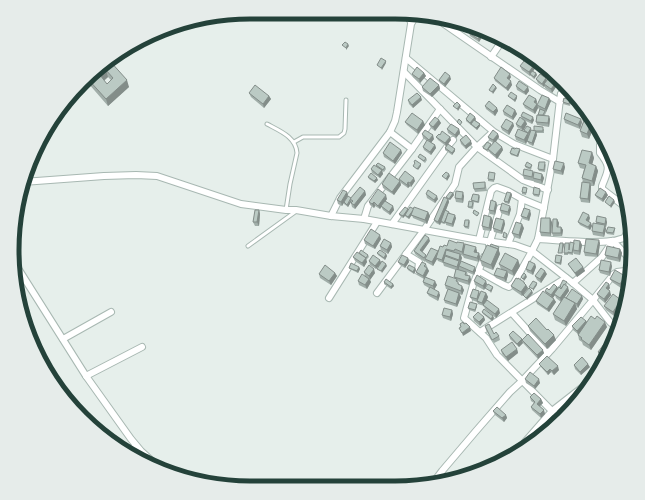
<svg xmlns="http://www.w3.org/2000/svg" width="645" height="500" viewBox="0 0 645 500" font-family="Rubik,sans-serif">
	<rect width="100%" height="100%" fill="#e6efeb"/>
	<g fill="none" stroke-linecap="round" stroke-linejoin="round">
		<defs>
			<g id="lane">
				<path d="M 402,12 L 411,24"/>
				<path d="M 127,54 L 153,35"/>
				<path d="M 267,124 C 280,131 296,137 297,153 L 290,184 L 286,210"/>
				<path d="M 294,142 L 303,137 L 339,137 L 344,133 L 345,129 L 346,100"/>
				<path d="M 248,246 L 295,212"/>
				<path d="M 124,450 L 135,445"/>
			</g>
			<g id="street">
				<path d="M 434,17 L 540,90 L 560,102"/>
				<path d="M 491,57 L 502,41"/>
				<path d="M 406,58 L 494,132 L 514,144 L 553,159"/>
				<path d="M 404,72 L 477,147 L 523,180 L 548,190"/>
				<path d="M 561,94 L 575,102"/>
				<path d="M 390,132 L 395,121 L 397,112 L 411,24 L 417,14"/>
				<path d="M 603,137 L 600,145 L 600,153 C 612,168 608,170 602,186 L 602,189 L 628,209"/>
				<path d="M 23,182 L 104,176 L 136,175 L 157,176 L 241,204 L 286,210 L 296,210 L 331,216 L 364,219 L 479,240 L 515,245 L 532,251 L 573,283 L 593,300 L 610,322 L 617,328"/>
				<path d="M 331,216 L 340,198 L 390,132 L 412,149"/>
				<path d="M 364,219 L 368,206 L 412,149 L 440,109"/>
				<path d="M 392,224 L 447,147 L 453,140"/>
				<path d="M 625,237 L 630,225"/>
				<path d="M 538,239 C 562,240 587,244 611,241 C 618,241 623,237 630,237"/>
				<path d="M 479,240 L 491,191 L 494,188 L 497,187 L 508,191 L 522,199 L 544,208"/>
				<path d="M 508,244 L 520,214 L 522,199"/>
				<path d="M 489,245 L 500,208"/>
				<path d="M 406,254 L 419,262 L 418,271"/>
				<path d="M 484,257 L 473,285 L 464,318 L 486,338 L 497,355 L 552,411 L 559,416"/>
				<path d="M 14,262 L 86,376 L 131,439 L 141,451 L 153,462"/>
				<path d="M 479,271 L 504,285 L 509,287 L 514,283 L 532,251 L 538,239 L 553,159 L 560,99 L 561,94 L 565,89"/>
				<path d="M 573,283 L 602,257 L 613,241 L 628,257"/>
				<path d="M 377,293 L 424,230 L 451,190 L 455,184 L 459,167 L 477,147 L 493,132"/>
				<path d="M 329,298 L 377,222"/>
				<path d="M 512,313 L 548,353"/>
				<path d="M 480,332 L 566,278"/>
				<path d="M 63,339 L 111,312"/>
				<path d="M 86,376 L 142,347"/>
				<path d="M 518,450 L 552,411 L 584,386 L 592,378"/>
				<path d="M 433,483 L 442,471 L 476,431 L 510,392 L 522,381 L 552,349 L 593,300 L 614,274 L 617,272 L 625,271 L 628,268"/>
			</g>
		</defs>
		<!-- lane casing -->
		<use href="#lane" stroke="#a8b8b2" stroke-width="5"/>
		<!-- street casing -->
		<use href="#street" stroke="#a8b8b2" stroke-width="8"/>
		<!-- lane -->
		<use href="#lane" stroke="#fff" stroke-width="3"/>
		<!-- street -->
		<use href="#street" stroke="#fff" stroke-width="6"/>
	</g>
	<!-- wall -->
	<g fill="#a1aea9" fill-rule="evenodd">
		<path d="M 483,31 L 484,34 L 479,42 L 470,36 L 469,33 Z"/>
		<path d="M 490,34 L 500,40 L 500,41 Z"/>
		<path d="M 532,57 L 540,61 L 544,66 L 540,63 L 539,62 L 537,61 L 538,64 L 533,71 L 537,75 L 534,79 L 530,75 L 530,76 L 522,70 L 520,66 Z"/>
		<path d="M 109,60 L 129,87 L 108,106 L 88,83 L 87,79 L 86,79 ZM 108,77 L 111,80 L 107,84 L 104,81 Z"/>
		<path d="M 424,73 L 426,76 L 420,83 L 413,77 L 412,74 Z"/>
		<path d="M 511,77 L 509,80 L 512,85 L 508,91 L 495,81 L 494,78 Z"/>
		<path d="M 546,78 L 547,80 L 556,87 L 552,93 L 545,88 L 545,86 L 544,87 L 538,83 L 536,79 Z"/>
		<path d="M 451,79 L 445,87 L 440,83 L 439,80 Z"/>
		<path d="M 439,85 L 440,89 L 432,97 L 423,91 L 422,87 Z"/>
		<path d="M 516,86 L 528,87 L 529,91 L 526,95 L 517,90 Z"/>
		<path d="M 564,88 L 572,98 L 564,93 L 563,90 Z"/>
		<path d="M 249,93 L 269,96 L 271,99 L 264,108 L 251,97 Z"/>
		<path d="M 508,96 L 517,96 L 517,98 L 515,102 L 509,97 Z"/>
		<path d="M 549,98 L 551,101 L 545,115 L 550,119 L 549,127 L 537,125 L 536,122 L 540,110 L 538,108 L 535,114 L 525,108 L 523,104 L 536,99 L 537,102 L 536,103 L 537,105 Z"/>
		<path d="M 408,100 L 422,100 L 413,108 L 409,104 Z"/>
		<path d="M 563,102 L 571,102 L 570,106 L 563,104 Z"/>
		<path d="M 485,106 L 497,108 L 498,111 L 495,116 L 486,109 Z"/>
		<path d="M 515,110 L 517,114 L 513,120 L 504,115 L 503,111 Z"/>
		<path d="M 583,111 L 595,124 L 589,139 L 582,137 L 580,131 L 583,122 L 581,117 Z"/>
		<path d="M 521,116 L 534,120 L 532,124 L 526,121 L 527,124 L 523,131 L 524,131 L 531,128 L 531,130 L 534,131 L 544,129 L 544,133 L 536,133 L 537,135 L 533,146 L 529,144 L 527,141 L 528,138 L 526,144 L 516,140 L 515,136 L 522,130 L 517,127 L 516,124 L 522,119 Z"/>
		<path d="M 466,119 L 476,119 L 475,120 L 480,124 L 480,126 L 477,130 L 466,121 Z"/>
		<path d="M 564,119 L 582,122 L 580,129 L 565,123 Z"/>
		<path d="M 439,120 L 441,123 L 435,131 L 431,128 L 429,124 Z"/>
		<path d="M 423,121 L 425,125 L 418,134 L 407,125 L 405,122 Z"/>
		<path d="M 513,123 L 514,126 L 509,135 L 502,130 L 501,127 Z"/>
		<path d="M 447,129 L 459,129 L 460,133 L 456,138 L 448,133 Z"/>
		<path d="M 422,134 L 434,139 L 431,142 L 435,145 L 436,148 L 431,155 L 424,150 L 423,147 L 427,141 L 423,138 Z"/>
		<path d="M 498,134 L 499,137 L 496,142 L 502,147 L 503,150 L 497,159 L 490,153 L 489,150 L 488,152 L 484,149 L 483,148 L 491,144 L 491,146 L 493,143 L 489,140 L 488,137 Z"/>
		<path d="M 436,137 L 451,140 L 448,144 L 455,151 L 452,155 L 445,150 L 445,148 L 446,146 L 438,140 Z"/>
		<path d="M 460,140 L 472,144 L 466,149 L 461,144 Z"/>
		<path d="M 520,149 L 520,151 L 518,157 L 511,155 L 510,153 Z"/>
		<path d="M 401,150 L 402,153 L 395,164 L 384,157 L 383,153 Z"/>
		<path d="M 592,152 L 594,158 L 592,164 L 596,166 L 598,171 L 594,186 L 591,186 L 590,203 L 581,202 L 580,198 L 583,182 L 582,178 L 584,169 L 580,168 L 578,163 Z"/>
		<path d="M 418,157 L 426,158 L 427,160 L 425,163 L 419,158 Z"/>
		<path d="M 546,164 L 545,172 L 539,171 L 538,169 Z"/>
		<path d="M 376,165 L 385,167 L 386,169 L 384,172 L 382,171 L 383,174 L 380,178 L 372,173 L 371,169 L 377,167 Z"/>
		<path d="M 532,165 L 532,166 L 531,170 L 526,168 L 525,166 Z"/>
		<path d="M 565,167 L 563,175 L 554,173 L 553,169 Z"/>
		<path d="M 533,171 L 534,173 L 542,174 L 544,178 L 542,184 L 534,182 L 533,180 L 533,181 L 524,179 L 523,175 Z"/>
		<path d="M 495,173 L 495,174 L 494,182 L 488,181 L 488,179 Z"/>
		<path d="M 368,177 L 378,180 L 375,183 L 369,179 Z"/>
		<path d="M 399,179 L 415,181 L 411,187 L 410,186 L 408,188 L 401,183 Z"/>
		<path d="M 400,181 L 401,185 L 394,195 L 383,188 L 382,184 Z"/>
		<path d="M 485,182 L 486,186 L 487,191 L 475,192 L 474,189 Z"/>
		<path d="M 527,190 L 526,195 L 522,194 L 522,192 Z"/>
		<path d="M 541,190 L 539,197 L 534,196 L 533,194 Z"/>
		<path d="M 365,191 L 366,195 L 355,209 L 352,207 L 351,203 L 351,202 L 348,207 L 344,204 L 344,203 L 342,206 L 338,204 L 337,200 L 347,192 L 348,195 L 346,199 L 351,198 Z"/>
		<path d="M 453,193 L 454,195 L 450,200 L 448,199 L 449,202 L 446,210 L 456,218 L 453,227 L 446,225 L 446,223 L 445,224 L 441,223 L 441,222 L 440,225 L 436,223 L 434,220 L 447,198 L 446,197 Z"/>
		<path d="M 511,193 L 512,195 L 509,204 L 505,203 L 504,201 Z"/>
		<path d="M 426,194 L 438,199 L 435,203 L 427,198 Z"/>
		<path d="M 479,195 L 480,197 L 479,203 L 473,202 L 474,203 L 473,209 L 469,208 L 468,207 L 472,201 L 471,200 Z"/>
		<path d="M 595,195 L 608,195 L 603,202 L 597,198 Z"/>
		<path d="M 464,196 L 463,203 L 456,202 L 455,198 Z"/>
		<path d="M 387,199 L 385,201 L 393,206 L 394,210 L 390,215 L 383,210 L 381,206 L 380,209 L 375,206 L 374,208 L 370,205 L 369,202 Z"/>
		<path d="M 496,202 L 497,205 L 495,215 L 490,214 L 489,210 Z"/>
		<path d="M 408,209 L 408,210 L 413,209 L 428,212 L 430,216 L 427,224 L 413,218 L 412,215 L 409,219 L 406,217 L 405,216 L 403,218 L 400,216 L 399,214 Z"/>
		<path d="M 511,209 L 509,216 L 501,213 L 500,210 Z"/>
		<path d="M 259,210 L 260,214 L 259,226 L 255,226 L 253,222 Z"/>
		<path d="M 531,214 L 529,221 L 523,219 L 521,216 Z"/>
		<path d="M 491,217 L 493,221 L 491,231 L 483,230 L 482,226 Z"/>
		<path d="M 590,218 L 589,222 L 592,226 L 590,230 L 580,225 L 578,222 Z"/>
		<path d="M 557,219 L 559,223 L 558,227 L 561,227 L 563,230 L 562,236 L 553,236 L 552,233 Z"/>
		<path d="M 469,220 L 470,222 L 469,229 L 465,228 L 464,226 Z"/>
		<path d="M 504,220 L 505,224 L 502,234 L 494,232 L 493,228 Z"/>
		<path d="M 552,222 L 551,236 L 541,236 L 540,232 Z"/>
		<path d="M 596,222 L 607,222 L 606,227 L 605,227 L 606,229 L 604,237 L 593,235 L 592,231 L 596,224 Z"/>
		<path d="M 524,228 L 520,239 L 514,237 L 512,233 Z"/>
		<path d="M 615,228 L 615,230 L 614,235 L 607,234 L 606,232 Z"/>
		<path d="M 381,239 L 375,249 L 365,244 L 364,240 Z"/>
		<path d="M 430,241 L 422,252 L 427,256 L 438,252 L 443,247 L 457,243 L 464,243 L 465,246 L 477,251 L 476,253 L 479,253 L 480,257 L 479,262 L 464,258 L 463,256 L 461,255 L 462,258 L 461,261 L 476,270 L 474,275 L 467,272 L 468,276 L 470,276 L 471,280 L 469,285 L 457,281 L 460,285 L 464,290 L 462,295 L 459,294 L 461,297 L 457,307 L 445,303 L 444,300 L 448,289 L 446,289 L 445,285 L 454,279 L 454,277 L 456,270 L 444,266 L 443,263 L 438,261 L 437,259 L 433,266 L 426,262 L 426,261 L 425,262 L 415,254 L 414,251 Z"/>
		<path d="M 580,241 L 582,245 L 580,255 L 574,254 L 573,252 L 573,255 L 568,254 L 568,255 L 564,255 L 564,253 L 569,243 L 569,245 Z"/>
		<path d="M 391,243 L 392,247 L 388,254 L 381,250 L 380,246 Z"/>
		<path d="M 600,243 L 598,257 L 585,256 L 584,252 Z"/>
		<path d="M 499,249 L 499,251 L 500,254 L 493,270 L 482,266 L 480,260 Z"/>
		<path d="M 620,249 L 622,253 L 620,262 L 607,259 L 605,255 Z"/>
		<path d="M 377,253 L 386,254 L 387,256 L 385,260 L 378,255 Z"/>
		<path d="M 359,254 L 368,255 L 369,257 L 366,260 L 367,262 L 364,267 L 355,261 L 353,257 Z"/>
		<path d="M 562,256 L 562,258 L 561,265 L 555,263 L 555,262 Z"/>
		<path d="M 408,258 L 409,262 L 405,268 L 400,265 L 398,262 Z"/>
		<path d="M 380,260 L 381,263 L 376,269 L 370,265 L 369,261 Z"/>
		<path d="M 518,260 L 520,266 L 514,276 L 508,273 L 508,275 L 506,282 L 496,278 L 494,275 L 501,269 L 499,264 Z"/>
		<path d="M 426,264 L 429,271 L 426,277 L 437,285 L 434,290 L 440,295 L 438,301 L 429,296 L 427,293 L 429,288 L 424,285 L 423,282 L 424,279 L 417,275 L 416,272 Z"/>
		<path d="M 535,264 L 536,267 L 533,275 L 527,272 L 526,269 Z"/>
		<path d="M 568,264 L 583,267 L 585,271 L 577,277 L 570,267 Z"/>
		<path d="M 612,266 L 610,276 L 600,273 L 599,270 Z"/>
		<path d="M 359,267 L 360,269 L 358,273 L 350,269 L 349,268 Z"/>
		<path d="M 407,268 L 415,268 L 416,270 L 414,274 L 408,270 Z"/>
		<path d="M 364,272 L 375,273 L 370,280 L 370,279 L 371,282 L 367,289 L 359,285 L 358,281 L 365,276 Z"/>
		<path d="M 335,273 L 337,276 L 331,285 L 320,278 L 319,274 Z"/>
		<path d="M 547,274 L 541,283 L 537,280 L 535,276 Z"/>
		<path d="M 627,274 L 626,289 L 624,288 L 623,285 L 621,288 L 612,282 L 610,279 L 625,276 Z"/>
		<path d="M 474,281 L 487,284 L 484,290 L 475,285 Z"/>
		<path d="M 384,282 L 393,284 L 394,286 L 391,289 L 384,284 Z"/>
		<path d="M 524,282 L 525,284 L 526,285 L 528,288 L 522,296 L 512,289 L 511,286 Z"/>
		<path d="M 567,284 L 566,286 L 569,291 L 565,297 L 567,298 L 582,296 L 583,299 L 578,308 L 576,306 L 577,309 L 566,326 L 555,320 L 553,314 L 563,299 L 561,302 L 556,298 L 555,295 L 553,298 L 556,302 L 549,312 L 537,304 L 536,301 L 546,293 L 545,291 L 549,290 L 558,289 L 560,288 L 560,286 Z"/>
		<path d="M 610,288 L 608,290 L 611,295 L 605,303 L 599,298 L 597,294 Z"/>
		<path d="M 480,293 L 486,293 L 488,297 L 485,303 L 500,313 L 496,318 L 485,309 L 484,306 L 478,304 L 477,302 L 472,300 L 470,297 Z"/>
		<path d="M 622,303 L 614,316 L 606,310 L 604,306 Z"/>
		<path d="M 477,304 L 477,306 L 475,312 L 469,310 L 468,308 Z"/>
		<path d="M 452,310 L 453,314 L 451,321 L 443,318 L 442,315 Z"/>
		<path d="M 482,312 L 494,318 L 492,321 L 483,314 Z"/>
		<path d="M 473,317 L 484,317 L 485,320 L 480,326 L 474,321 Z"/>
		<path d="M 586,321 L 607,327 L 591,350 L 583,345 L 582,342 L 579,340 L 578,334 L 573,330 L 572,326 Z"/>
		<path d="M 485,326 L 494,334 L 499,336 L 500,340 L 494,343 L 486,330 Z"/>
		<path d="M 528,326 L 547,330 L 556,340 L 547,349 L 530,331 Z"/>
		<path d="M 509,335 L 523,343 L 519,347 L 510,339 Z"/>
		<path d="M 522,340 L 544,353 L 538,359 L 523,343 Z"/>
		<path d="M 606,346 L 608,346 L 602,358 L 599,356 L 598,352 Z"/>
		<path d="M 517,349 L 518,353 L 508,361 L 502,354 L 501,350 Z"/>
		<path d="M 539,364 L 559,370 L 554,375 L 551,372 L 548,375 L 541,367 Z"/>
		<path d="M 574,365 L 590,367 L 581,375 L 575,369 Z"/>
		<path d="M 525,379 L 540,383 L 535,389 L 526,383 Z"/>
		<path d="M 530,397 L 541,399 L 543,403 L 540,406 L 545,414 L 541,418 L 532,410 L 531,407 L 534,403 L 531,401 Z"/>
		<path d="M 493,411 L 506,415 L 507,418 L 504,422 L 495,415 Z"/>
	</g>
	<!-- shaded-wall -->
	<g fill="#838d89">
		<path d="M 462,23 L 463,23 L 460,28 L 459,26 Z"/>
		<path d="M 470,25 L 470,27 L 466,33 L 466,31 Z"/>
		<path d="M 483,31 L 484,34 L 479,42 L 478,39 Z"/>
		<path d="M 348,44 L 349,46 L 346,50 L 346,48 Z"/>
		<path d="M 386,61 L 386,63 L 382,70 L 381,68 Z"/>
		<path d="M 537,61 L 538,64 L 530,76 L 529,72 Z"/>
		<path d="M 106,70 L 108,77 L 102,82 L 100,75 Z"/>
		<path d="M 424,73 L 426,76 L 420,83 L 419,79 Z"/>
		<path d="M 536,73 L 537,75 L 534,79 L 534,77 Z"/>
		<path d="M 510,74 L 511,77 L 508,82 L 507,78 Z"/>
		<path d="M 450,76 L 451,79 L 445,87 L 444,84 Z"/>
		<path d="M 546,78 L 547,82 L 544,84 L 545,86 L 544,87 L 542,84 Z"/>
		<path d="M 127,80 L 129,87 L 108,106 L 106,99 Z"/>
		<path d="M 511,81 L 512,85 L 508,91 L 506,88 Z"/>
		<path d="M 555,84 L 556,87 L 552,93 L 551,89 Z"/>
		<path d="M 439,85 L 440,89 L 432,97 L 430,94 Z"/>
		<path d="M 496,87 L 497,88 L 493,94 L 492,92 Z"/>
		<path d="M 528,87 L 529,91 L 526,95 L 524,92 Z"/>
		<path d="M 269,96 L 271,99 L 264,108 L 263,104 Z"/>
		<path d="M 517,96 L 517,98 L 515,102 L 514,100 Z"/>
		<path d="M 421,97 L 422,100 L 413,108 L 412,105 Z"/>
		<path d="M 549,98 L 551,101 L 546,112 L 545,109 Z"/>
		<path d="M 536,99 L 537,102 L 535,106 L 534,102 Z"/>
		<path d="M 537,104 L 538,108 L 535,114 L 533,110 Z"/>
		<path d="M 460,105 L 461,106 L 458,111 L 457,109 Z"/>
		<path d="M 497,108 L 498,111 L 495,116 L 493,112 Z"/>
		<path d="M 515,110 L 517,114 L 513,120 L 512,117 Z"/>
		<path d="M 549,116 L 550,119 L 549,127 L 548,123 Z"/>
		<path d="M 475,117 L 476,119 L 471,125 L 470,123 Z"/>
		<path d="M 533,117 L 534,120 L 532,124 L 531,121 Z"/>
		<path d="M 581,119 L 582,122 L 580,129 L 578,125 Z"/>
		<path d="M 439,120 L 441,123 L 435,131 L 433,127 Z"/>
		<path d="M 423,121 L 425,125 L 418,134 L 417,130 Z"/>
		<path d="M 525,121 L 527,124 L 523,131 L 521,127 Z"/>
		<path d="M 592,121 L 595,124 L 589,139 L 587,134 Z"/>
		<path d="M 513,123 L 514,126 L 509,135 L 508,131 Z"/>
		<path d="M 480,124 L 480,126 L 477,130 L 476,128 Z"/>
		<path d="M 531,128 L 531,130 L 529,135 L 528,133 Z"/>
		<path d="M 459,129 L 460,133 L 456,138 L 455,135 Z"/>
		<path d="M 536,131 L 537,135 L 533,146 L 532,143 Z"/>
		<path d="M 528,133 L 529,136 L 526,144 L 524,140 Z"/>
		<path d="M 498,134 L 499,137 L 494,144 L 493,140 Z"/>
		<path d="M 433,135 L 434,139 L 431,143 L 429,140 Z"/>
		<path d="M 450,137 L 451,140 L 446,147 L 445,143 Z"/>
		<path d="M 471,141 L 472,144 L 466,149 L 465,146 Z"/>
		<path d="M 435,145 L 436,148 L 431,155 L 430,152 Z"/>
		<path d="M 502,147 L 503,150 L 497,159 L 495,155 Z"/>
		<path d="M 455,149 L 455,151 L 452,155 L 452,153 Z"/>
		<path d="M 520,149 L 520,151 L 518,157 L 517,156 Z"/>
		<path d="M 401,150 L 402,153 L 395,164 L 393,161 Z"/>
		<path d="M 592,152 L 594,158 L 591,169 L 589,163 Z"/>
		<path d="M 564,163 L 565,167 L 563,175 L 561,171 Z"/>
		<path d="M 421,164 L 421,166 L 418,170 L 417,169 Z"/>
		<path d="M 596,166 L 598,171 L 594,186 L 592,181 Z"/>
		<path d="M 382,170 L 383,174 L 380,178 L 378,175 Z"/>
		<path d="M 449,174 L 450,176 L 447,181 L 446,179 Z"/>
		<path d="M 542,174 L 544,178 L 542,184 L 541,180 Z"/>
		<path d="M 377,178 L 378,180 L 375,183 L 374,181 Z"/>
		<path d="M 414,178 L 415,181 L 411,187 L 410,183 Z"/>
		<path d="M 400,181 L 401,185 L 394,195 L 392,192 Z"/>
		<path d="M 408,182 L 410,186 L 408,188 L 407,185 Z"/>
		<path d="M 590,183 L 591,186 L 590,203 L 588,199 Z"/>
		<path d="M 365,191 L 366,195 L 355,209 L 354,205 Z"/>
		<path d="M 347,192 L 348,195 L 342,206 L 341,202 Z"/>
		<path d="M 463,192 L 464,196 L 463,203 L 462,199 Z"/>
		<path d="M 606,192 L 608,195 L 603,202 L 602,199 Z"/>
		<path d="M 453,193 L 454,195 L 450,200 L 449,199 Z"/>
		<path d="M 511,193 L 512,195 L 509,204 L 508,202 Z"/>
		<path d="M 386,195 L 387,199 L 380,209 L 378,206 Z"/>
		<path d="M 437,196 L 438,199 L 435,203 L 434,200 Z"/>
		<path d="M 448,199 L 449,202 L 440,225 L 438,222 Z"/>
		<path d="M 351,200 L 351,202 L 348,207 L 347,205 Z"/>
		<path d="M 614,200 L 615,202 L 611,208 L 610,206 Z"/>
		<path d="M 374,202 L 375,206 L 374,208 L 372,204 Z"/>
		<path d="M 496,202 L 497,205 L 495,215 L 494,211 Z"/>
		<path d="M 393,206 L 394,210 L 390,215 L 389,212 Z"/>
		<path d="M 510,206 L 511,209 L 509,216 L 508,212 Z"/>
		<path d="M 408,209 L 409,211 L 403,218 L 403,216 Z"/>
		<path d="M 414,209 L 414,211 L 409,219 L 408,217 Z"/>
		<path d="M 259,210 L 260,214 L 259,226 L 257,222 Z"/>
		<path d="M 530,210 L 531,214 L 529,221 L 527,218 Z"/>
		<path d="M 428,212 L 430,216 L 427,224 L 425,220 Z"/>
		<path d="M 455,215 L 456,218 L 453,227 L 452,224 Z"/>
		<path d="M 589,215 L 590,218 L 587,224 L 586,220 Z"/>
		<path d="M 491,217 L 493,221 L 491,231 L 489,228 Z"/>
		<path d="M 550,218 L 552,222 L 551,236 L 550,233 Z"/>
		<path d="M 606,218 L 607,222 L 606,227 L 605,224 Z"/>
		<path d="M 557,219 L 559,223 L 558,230 L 557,227 Z"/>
		<path d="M 504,220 L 505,224 L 502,234 L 501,231 Z"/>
		<path d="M 591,223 L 592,226 L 590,230 L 588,227 Z"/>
		<path d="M 522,224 L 524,228 L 520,239 L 519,235 Z"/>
		<path d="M 605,225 L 606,229 L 604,237 L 603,233 Z"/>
		<path d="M 561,227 L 563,230 L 562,236 L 561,233 Z"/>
		<path d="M 380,235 L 381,239 L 375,249 L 373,246 Z"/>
		<path d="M 429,238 L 430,241 L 421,254 L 420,250 Z"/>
		<path d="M 599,240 L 600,243 L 598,257 L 596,254 Z"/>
		<path d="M 580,241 L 582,245 L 580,255 L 579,251 Z"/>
		<path d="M 391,243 L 392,247 L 388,254 L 387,250 Z"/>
		<path d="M 464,243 L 465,247 L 463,254 L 462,252 Z"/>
		<path d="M 563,243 L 564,245 L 562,255 L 562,253 Z"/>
		<path d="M 476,247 L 477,251 L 476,256 L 474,252 Z"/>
		<path d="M 499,247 L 499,251 L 500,254 L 493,270 L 491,265 Z"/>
		<path d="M 446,249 L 447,253 L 445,255 L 445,257 L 443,262 L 443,263 L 442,260 Z"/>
		<path d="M 620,249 L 622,253 L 620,262 L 618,258 Z"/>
		<path d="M 438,251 L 439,255 L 436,258 L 437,259 L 433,266 L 432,262 Z"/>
		<path d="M 479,253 L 480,257 L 479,262 L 477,258 Z"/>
		<path d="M 386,254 L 387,256 L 385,260 L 384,258 Z"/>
		<path d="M 460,254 L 462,258 L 460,263 L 459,260 Z"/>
		<path d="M 562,256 L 562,258 L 561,265 L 560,263 Z"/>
		<path d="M 366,258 L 367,262 L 364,267 L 362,263 Z"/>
		<path d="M 408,258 L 409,262 L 405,268 L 404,265 Z"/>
		<path d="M 380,260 L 381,263 L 376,269 L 375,266 Z"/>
		<path d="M 518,260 L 520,266 L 514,276 L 512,271 Z"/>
		<path d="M 459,261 L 460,265 L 459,266 L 459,268 L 458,271 L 457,267 Z"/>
		<path d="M 611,262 L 612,266 L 610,276 L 609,272 Z"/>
		<path d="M 386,264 L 387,266 L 382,273 L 381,271 Z"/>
		<path d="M 535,264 L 536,267 L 533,275 L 531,271 Z"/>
		<path d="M 359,267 L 360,269 L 358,273 L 357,271 Z"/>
		<path d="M 475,267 L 476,270 L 474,275 L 473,272 Z"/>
		<path d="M 583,267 L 585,271 L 577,277 L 575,273 Z"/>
		<path d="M 415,268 L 416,270 L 414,274 L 413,272 Z"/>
		<path d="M 427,268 L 429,271 L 424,279 L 423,276 Z"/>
		<path d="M 374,269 L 375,273 L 370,280 L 369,276 Z"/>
		<path d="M 507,271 L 508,275 L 506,282 L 504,278 Z"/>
		<path d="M 545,271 L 547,274 L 541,283 L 540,279 Z"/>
		<path d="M 335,273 L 337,276 L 331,285 L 329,281 Z"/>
		<path d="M 526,275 L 527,277 L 524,281 L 523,279 Z"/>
		<path d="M 470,276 L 471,280 L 469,285 L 468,281 Z"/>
		<path d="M 625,276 L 626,280 L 621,288 L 620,284 Z"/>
		<path d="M 369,279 L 371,282 L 367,289 L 365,285 Z"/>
		<path d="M 435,281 L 437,285 L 434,290 L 433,286 Z"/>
		<path d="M 486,281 L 487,284 L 484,290 L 483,286 Z"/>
		<path d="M 524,282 L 526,286 L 526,285 L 528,288 L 522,296 L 521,292 Z"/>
		<path d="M 537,283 L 537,285 L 533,291 L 533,289 Z"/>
		<path d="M 393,284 L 394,286 L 391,289 L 391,287 Z"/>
		<path d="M 609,284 L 610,288 L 607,292 L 606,288 Z"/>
		<path d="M 462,286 L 464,290 L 462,295 L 461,291 Z"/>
		<path d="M 493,287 L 493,288 L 491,293 L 490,291 Z"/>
		<path d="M 557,287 L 559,290 L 554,294 L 555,295 L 552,299 L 551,295 Z"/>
		<path d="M 568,287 L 569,291 L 561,302 L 560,298 Z"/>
		<path d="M 479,291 L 480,295 L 478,302 L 477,299 Z"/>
		<path d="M 532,291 L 533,293 L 527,300 L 526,298 Z"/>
		<path d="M 610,291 L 611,295 L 605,303 L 604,299 Z"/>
		<path d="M 439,292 L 440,295 L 438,301 L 437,297 Z"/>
		<path d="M 459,293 L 461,297 L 457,307 L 456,304 Z"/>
		<path d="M 486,293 L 488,297 L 484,307 L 482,303 Z"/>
		<path d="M 582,296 L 583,299 L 578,308 L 577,304 Z"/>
		<path d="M 554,299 L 556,302 L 549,312 L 547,309 Z"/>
		<path d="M 621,300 L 622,303 L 614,316 L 613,312 Z"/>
		<path d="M 575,303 L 577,309 L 566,326 L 564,321 Z"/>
		<path d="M 477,304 L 477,306 L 475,312 L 475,310 Z"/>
		<path d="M 499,309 L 500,313 L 496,318 L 495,314 Z"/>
		<path d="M 452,310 L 453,314 L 451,321 L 450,317 Z"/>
		<path d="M 493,316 L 494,318 L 492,321 L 491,319 Z"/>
		<path d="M 484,317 L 485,320 L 480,326 L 479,322 Z"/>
		<path d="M 586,321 L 587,325 L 578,335 L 577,331 Z"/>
		<path d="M 605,322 L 607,327 L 591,350 L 589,345 Z"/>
		<path d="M 470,327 L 471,331 L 463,336 L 462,333 Z"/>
		<path d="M 554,335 L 556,340 L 547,349 L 545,344 Z"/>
		<path d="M 522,339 L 523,343 L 519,347 L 517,344 Z"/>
		<path d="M 517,349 L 518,353 L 508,361 L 506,357 Z"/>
		<path d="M 543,350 L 544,353 L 538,359 L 537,355 Z"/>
		<path d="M 588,364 L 590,367 L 581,375 L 580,372 Z"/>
		<path d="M 558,366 L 559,370 L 554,375 L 552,371 Z"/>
		<path d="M 550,369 L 551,372 L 548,375 L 547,372 Z"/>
		<path d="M 539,379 L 540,383 L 535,389 L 534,386 Z"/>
		<path d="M 541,399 L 543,403 L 538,408 L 537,404 Z"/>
		<path d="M 544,410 L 545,414 L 541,418 L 540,414 Z"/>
		<path d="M 506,415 L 507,418 L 504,422 L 502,418 Z"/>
	</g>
	<!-- building -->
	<g fill="#bbcac4" stroke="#838d89" fill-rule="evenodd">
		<path d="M 457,22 L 462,23 L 459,26 L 456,24 Z"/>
		<path d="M 464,23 L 468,24 L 470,25 L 466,31 L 461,27 Z"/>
		<path d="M 474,26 L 483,31 L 478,39 L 469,33 Z"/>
		<path d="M 345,42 L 348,44 L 346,48 L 342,45 Z"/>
		<path d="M 528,56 L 531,58 L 532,57 L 537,61 L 529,72 L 520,66 Z"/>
		<path d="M 381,58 L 386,61 L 381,68 L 377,65 Z"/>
		<path d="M 109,60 L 127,80 L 106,99 L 87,78 ZM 106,70 L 113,78 L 107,84 L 100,75 Z"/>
		<path d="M 417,67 L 424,73 L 419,79 L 412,74 Z"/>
		<path d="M 501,67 L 510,74 L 507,78 L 511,81 L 506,88 L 494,78 Z"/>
		<path d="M 546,68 L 548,71 L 546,73 L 543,71 Z"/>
		<path d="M 532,71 L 536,73 L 534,77 L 530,74 Z"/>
		<path d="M 445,72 L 450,76 L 444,84 L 439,80 Z"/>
		<path d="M 540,74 L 546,78 L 542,84 L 536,79 Z"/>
		<path d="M 430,78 L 439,85 L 430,94 L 422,87 Z"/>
		<path d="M 548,79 L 555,84 L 551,89 L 544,84 Z"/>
		<path d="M 519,81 L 528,87 L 524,92 L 516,86 Z"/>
		<path d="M 493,84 L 496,87 L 492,92 L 489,90 Z"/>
		<path d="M 255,85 L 269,96 L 263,104 L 249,93 Z"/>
		<path d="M 511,92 L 517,96 L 514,100 L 508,96 Z"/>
		<path d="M 417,93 L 421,97 L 412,105 L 408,100 Z"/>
		<path d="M 529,95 L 536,99 L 534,102 L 537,104 L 533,110 L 523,104 Z"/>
		<path d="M 542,95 L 549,98 L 545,109 L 537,105 Z"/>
		<path d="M 564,98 L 570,100 L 569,104 L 563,102 Z"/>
		<path d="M 489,101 L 497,108 L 493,112 L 485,106 Z"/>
		<path d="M 457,102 L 460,105 L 457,109 L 453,106 Z"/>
		<path d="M 507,105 L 515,110 L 512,117 L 503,111 Z"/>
		<path d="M 540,109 L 545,111 L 543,115 L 538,115 Z"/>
		<path d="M 583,111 L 592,121 L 587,134 L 580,131 L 585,118 L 581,117 Z"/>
		<path d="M 523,112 L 533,117 L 531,121 L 521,116 Z"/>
		<path d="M 412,113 L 423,121 L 417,130 L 405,122 Z"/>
		<path d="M 470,113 L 475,117 L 470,123 L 466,119 Z"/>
		<path d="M 566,113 L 581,119 L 578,125 L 564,119 Z"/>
		<path d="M 537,115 L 549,116 L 548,123 L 536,122 Z"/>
		<path d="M 435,117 L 439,120 L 433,127 L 429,124 Z"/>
		<path d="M 520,117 L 525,121 L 521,127 L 516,124 Z"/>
		<path d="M 459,119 L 462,122 L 460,125 L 457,122 Z"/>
		<path d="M 506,119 L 513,123 L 508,131 L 501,127 Z"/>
		<path d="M 474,120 L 480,124 L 476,128 L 471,124 Z"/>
		<path d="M 451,124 L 459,129 L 455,135 L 447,129 Z"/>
		<path d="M 527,126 L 531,128 L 528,133 L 524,130 Z"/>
		<path d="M 534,126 L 543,127 L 543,131 L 534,131 Z"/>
		<path d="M 518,129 L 528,133 L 524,140 L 515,136 Z"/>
		<path d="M 425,130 L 433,135 L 429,140 L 422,134 Z"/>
		<path d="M 493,130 L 498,134 L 493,140 L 488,137 Z"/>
		<path d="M 531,130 L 536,131 L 532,143 L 527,141 Z"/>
		<path d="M 442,131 L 450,137 L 445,143 L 436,137 L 439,134 L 440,135 Z"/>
		<path d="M 466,135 L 471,141 L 465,146 L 460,140 Z"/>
		<path d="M 427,140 L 435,145 L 430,152 L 423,147 Z"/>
		<path d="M 495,141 L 502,147 L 495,155 L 488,149 Z"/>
		<path d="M 390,142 L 401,150 L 393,161 L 383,153 Z"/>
		<path d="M 487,142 L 491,144 L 487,150 L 483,148 Z"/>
		<path d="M 448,144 L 455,149 L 452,153 L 445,148 Z"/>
		<path d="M 512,148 L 515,149 L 516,148 L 520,149 L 517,156 L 510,153 Z"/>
		<path d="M 582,150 L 592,152 L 589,163 L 596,166 L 592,181 L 582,178 L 586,165 L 578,163 Z"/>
		<path d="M 420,154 L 426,158 L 424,161 L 418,157 Z"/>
		<path d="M 415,160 L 421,164 L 417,169 L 413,166 L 415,163 L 414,162 Z"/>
		<path d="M 555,161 L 564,163 L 561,171 L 553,169 Z"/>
		<path d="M 527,162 L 532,165 L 530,168 L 525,166 Z"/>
		<path d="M 539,162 L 545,162 L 544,170 L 538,169 Z"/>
		<path d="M 378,163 L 385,167 L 383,170 L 376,165 Z"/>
		<path d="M 374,165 L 382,170 L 378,175 L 371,169 Z"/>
		<path d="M 524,169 L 533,171 L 532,177 L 523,175 Z"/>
		<path d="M 405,171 L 414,178 L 410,183 L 408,182 L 407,185 L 399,179 Z"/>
		<path d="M 446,172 L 449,174 L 446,179 L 442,176 Z"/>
		<path d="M 489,172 L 495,173 L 494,180 L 488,179 Z"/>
		<path d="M 534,172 L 542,174 L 541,180 L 533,178 Z"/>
		<path d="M 371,173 L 377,178 L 374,181 L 368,177 Z"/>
		<path d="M 389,173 L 400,181 L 392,192 L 382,184 Z"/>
		<path d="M 485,182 L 485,188 L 474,189 L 473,183 Z"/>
		<path d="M 582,182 L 590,183 L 588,199 L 580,198 Z"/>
		<path d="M 360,187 L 365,191 L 354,205 L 351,203 L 353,201 L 350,199 Z"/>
		<path d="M 523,187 L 527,188 L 526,193 L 522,192 Z"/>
		<path d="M 534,187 L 540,189 L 539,195 L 533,194 Z"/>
		<path d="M 600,188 L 606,192 L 602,199 L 595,195 Z"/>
		<path d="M 378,189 L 386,195 L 378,206 L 374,202 L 372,204 L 369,202 Z"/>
		<path d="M 343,190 L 347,192 L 341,202 L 337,200 Z"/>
		<path d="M 428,190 L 437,196 L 434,200 L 426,194 Z"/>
		<path d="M 456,191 L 463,192 L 462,199 L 455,198 Z"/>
		<path d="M 450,192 L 453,193 L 449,199 L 446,197 Z"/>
		<path d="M 507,192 L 511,193 L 508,202 L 504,201 Z"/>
		<path d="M 473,194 L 479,195 L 478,202 L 471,200 Z"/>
		<path d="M 348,196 L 351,198 L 347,205 L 344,202 Z"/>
		<path d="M 609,196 L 614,200 L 610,206 L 605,202 Z"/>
		<path d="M 444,197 L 448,199 L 438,222 L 434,220 Z"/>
		<path d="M 491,200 L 496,202 L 494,211 L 489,210 Z"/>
		<path d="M 385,201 L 393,206 L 389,212 L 381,206 Z"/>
		<path d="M 469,201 L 473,202 L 472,207 L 468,207 Z"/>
		<path d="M 502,203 L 510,206 L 508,212 L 500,210 Z"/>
		<path d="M 405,207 L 408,209 L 403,216 L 399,214 Z"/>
		<path d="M 410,207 L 414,209 L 408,217 L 405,215 Z"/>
		<path d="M 414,207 L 428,212 L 425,220 L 411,215 Z"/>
		<path d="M 524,208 L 530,210 L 527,218 L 521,216 Z"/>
		<path d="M 255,210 L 259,210 L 257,222 L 253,222 Z"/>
		<path d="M 445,210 L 449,212 L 444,223 L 441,221 Z"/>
		<path d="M 474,210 L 479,213 L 477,216 L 473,213 Z"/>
		<path d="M 583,212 L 589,215 L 586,220 L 591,223 L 588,227 L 578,222 Z"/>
		<path d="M 448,213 L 455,215 L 452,224 L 445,222 Z"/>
		<path d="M 484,215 L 491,217 L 489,228 L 482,226 Z"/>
		<path d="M 597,216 L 606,218 L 605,224 L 596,222 Z"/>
		<path d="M 496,218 L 504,220 L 501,231 L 493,228 Z"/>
		<path d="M 541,218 L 550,218 L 550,233 L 540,232 Z"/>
		<path d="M 553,219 L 557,219 L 557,227 L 561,227 L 561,233 L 552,233 Z"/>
		<path d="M 465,220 L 469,220 L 468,227 L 464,226 Z"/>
		<path d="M 516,222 L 522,224 L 519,235 L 512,233 Z"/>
		<path d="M 593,223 L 605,225 L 603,233 L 592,231 Z"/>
		<path d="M 608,227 L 615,228 L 613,233 L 606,232 Z"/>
		<path d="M 371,229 L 380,235 L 373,246 L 364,240 Z"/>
		<path d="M 504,232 L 507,234 L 506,238 L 503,237 Z"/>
		<path d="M 425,235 L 429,238 L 420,250 L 426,255 L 424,258 L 414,251 Z"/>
		<path d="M 384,239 L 391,243 L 387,250 L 380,246 Z"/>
		<path d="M 586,239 L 599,240 L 596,254 L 584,252 Z"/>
		<path d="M 449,240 L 457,243 L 457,242 L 464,243 L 462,252 L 455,249 L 454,251 L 446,249 L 442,260 L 436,258 L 440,246 L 443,247 L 444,245 L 447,246 Z"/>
		<path d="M 574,240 L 580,241 L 579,251 L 573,250 Z"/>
		<path d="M 570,242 L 574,243 L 572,253 L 568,252 L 568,253 L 564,253 L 565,243 L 569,243 L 569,250 Z"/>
		<path d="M 560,243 L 563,243 L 562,253 L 558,253 Z"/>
		<path d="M 465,244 L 476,247 L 474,252 L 479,253 L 477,258 L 463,254 Z"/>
		<path d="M 491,244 L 499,247 L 498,249 L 490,246 Z"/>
		<path d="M 487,245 L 498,249 L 491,265 L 480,260 Z"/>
		<path d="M 607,246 L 620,249 L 618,258 L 605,255 Z"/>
		<path d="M 431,248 L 438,251 L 432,262 L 425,259 Z"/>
		<path d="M 361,250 L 368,255 L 366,258 L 359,253 Z"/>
		<path d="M 380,250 L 386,254 L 384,258 L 377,253 Z"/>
		<path d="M 446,250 L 460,254 L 459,260 L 445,255 Z"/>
		<path d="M 357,252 L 366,258 L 362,263 L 353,257 Z"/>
		<path d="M 505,253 L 518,260 L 512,271 L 499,264 Z"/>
		<path d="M 373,255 L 380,260 L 375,266 L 369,261 Z"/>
		<path d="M 402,255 L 408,258 L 404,265 L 398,262 Z"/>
		<path d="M 556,255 L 562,256 L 560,263 L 555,262 Z"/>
		<path d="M 445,256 L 459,261 L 457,267 L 443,262 Z"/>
		<path d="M 576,258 L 583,267 L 575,273 L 568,264 Z"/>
		<path d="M 601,260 L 611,262 L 609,272 L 599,270 Z"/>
		<path d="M 382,261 L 386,264 L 381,271 L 377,269 Z"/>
		<path d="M 461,261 L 475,267 L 473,272 L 459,266 Z"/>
		<path d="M 529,261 L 535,264 L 531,271 L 526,269 Z"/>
		<path d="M 422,262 L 426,264 L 424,266 L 427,268 L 423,276 L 416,272 Z"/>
		<path d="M 351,263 L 359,267 L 357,271 L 349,268 Z"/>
		<path d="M 325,265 L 335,273 L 329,281 L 319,274 Z"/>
		<path d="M 369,265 L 374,269 L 369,276 L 364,272 Z"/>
		<path d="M 409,265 L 415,268 L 413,272 L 407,268 Z"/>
		<path d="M 497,268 L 507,271 L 504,278 L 494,275 Z"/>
		<path d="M 541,268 L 545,271 L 540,279 L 535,276 Z"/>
		<path d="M 456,269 L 466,272 L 465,275 L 470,276 L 468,281 L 454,277 Z"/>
		<path d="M 615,270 L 625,276 L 620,284 L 610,279 Z"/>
		<path d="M 524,273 L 526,275 L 523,279 L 521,277 Z"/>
		<path d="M 626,273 L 627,274 L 627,285 L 623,284 Z"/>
		<path d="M 362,274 L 369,279 L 365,285 L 358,281 Z"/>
		<path d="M 477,275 L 486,281 L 483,286 L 474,281 Z"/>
		<path d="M 448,276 L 457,279 L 456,281 L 458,282 L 458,284 L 462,286 L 461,291 L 445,285 Z"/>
		<path d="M 425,277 L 435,281 L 433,286 L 423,282 Z"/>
		<path d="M 516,278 L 518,279 L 518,278 L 524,282 L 524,283 L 526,285 L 521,292 L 511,286 Z"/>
		<path d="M 386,279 L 393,284 L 391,287 L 384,282 Z"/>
		<path d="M 563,280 L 567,282 L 562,288 L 560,286 Z"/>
		<path d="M 533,281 L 537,283 L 533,289 L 529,287 Z"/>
		<path d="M 606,282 L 609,284 L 606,288 L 610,291 L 604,299 L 597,294 Z"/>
		<path d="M 488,284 L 493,287 L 490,291 L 485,288 Z"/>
		<path d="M 554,284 L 557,287 L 551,295 L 545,291 L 547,288 L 549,290 Z"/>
		<path d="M 564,284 L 568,287 L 560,298 L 554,294 L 559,287 L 561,289 Z"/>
		<path d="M 430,287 L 439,292 L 437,297 L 427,293 Z"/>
		<path d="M 529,288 L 532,291 L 526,298 L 523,295 Z"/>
		<path d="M 448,289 L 459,293 L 456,304 L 444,300 Z"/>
		<path d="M 473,289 L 479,291 L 477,299 L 470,297 Z"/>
		<path d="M 572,289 L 582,296 L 577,304 L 566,298 Z"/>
		<path d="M 481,291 L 486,293 L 482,303 L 477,301 Z"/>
		<path d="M 543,291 L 554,299 L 547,309 L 536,301 Z"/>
		<path d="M 613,294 L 621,300 L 613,312 L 604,306 Z"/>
		<path d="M 564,297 L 575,303 L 564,321 L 553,314 Z"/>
		<path d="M 487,300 L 499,309 L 495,314 L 483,305 Z"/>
		<path d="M 470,302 L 477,304 L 475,310 L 468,308 Z"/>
		<path d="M 444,308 L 452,310 L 450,317 L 442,315 Z"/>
		<path d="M 484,309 L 493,316 L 491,319 L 482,312 Z"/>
		<path d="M 478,312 L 484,317 L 479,322 L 473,317 Z"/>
		<path d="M 591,316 L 595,319 L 597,316 L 605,322 L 589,345 L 581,339 L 582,338 L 578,335 Z"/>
		<path d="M 581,317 L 586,321 L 577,331 L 572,326 Z"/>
		<path d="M 536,318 L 547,330 L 548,329 L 554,335 L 545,344 L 528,326 Z"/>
		<path d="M 463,322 L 464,324 L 466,323 L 470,327 L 462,333 L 459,328 L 461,327 L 460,324 Z"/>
		<path d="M 489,324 L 494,334 L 496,332 L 499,336 L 492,340 L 485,326 Z"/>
		<path d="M 513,331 L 522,339 L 517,344 L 509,335 Z"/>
		<path d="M 528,334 L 543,350 L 537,355 L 522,340 Z"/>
		<path d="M 512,342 L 517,349 L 506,357 L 501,350 Z"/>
		<path d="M 604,344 L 606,346 L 607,345 L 608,346 L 603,356 L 598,352 Z"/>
		<path d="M 547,356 L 558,366 L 552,371 L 550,369 L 547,372 L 539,364 Z"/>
		<path d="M 582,357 L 588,364 L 580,372 L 574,365 Z"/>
		<path d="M 530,372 L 539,379 L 534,386 L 525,379 Z"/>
		<path d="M 584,387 L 586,390 L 584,395 L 580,398 L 576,395 Z"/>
		<path d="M 534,393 L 541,399 L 537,404 L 544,410 L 540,414 L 531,407 L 535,402 L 530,397 Z"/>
		<path d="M 573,399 L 576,402 L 572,405 L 569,404 Z"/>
		<path d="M 567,402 L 571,406 L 567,409 L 564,406 Z"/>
		<path d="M 497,407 L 506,415 L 502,418 L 493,411 Z"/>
		<path d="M 527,438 L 531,442 L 528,444 L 524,441 Z"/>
		<path d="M 523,443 L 526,445 L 521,450 L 519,448 Z"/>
	</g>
	<!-- crop -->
	<path d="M0 0H645V500H0ZM250 19H395A231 231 0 0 1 626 250V250A231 231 0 0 1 395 481H250A231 231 0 0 1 19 250V250A231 231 0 0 1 250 19Z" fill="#e6ecea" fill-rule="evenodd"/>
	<path fill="none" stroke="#24423a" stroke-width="5" d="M250 19H395A231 231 0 0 1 626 250V250A231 231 0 0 1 395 481H250A231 231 0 0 1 19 250V250A231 231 0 0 1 250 19Z"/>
</svg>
